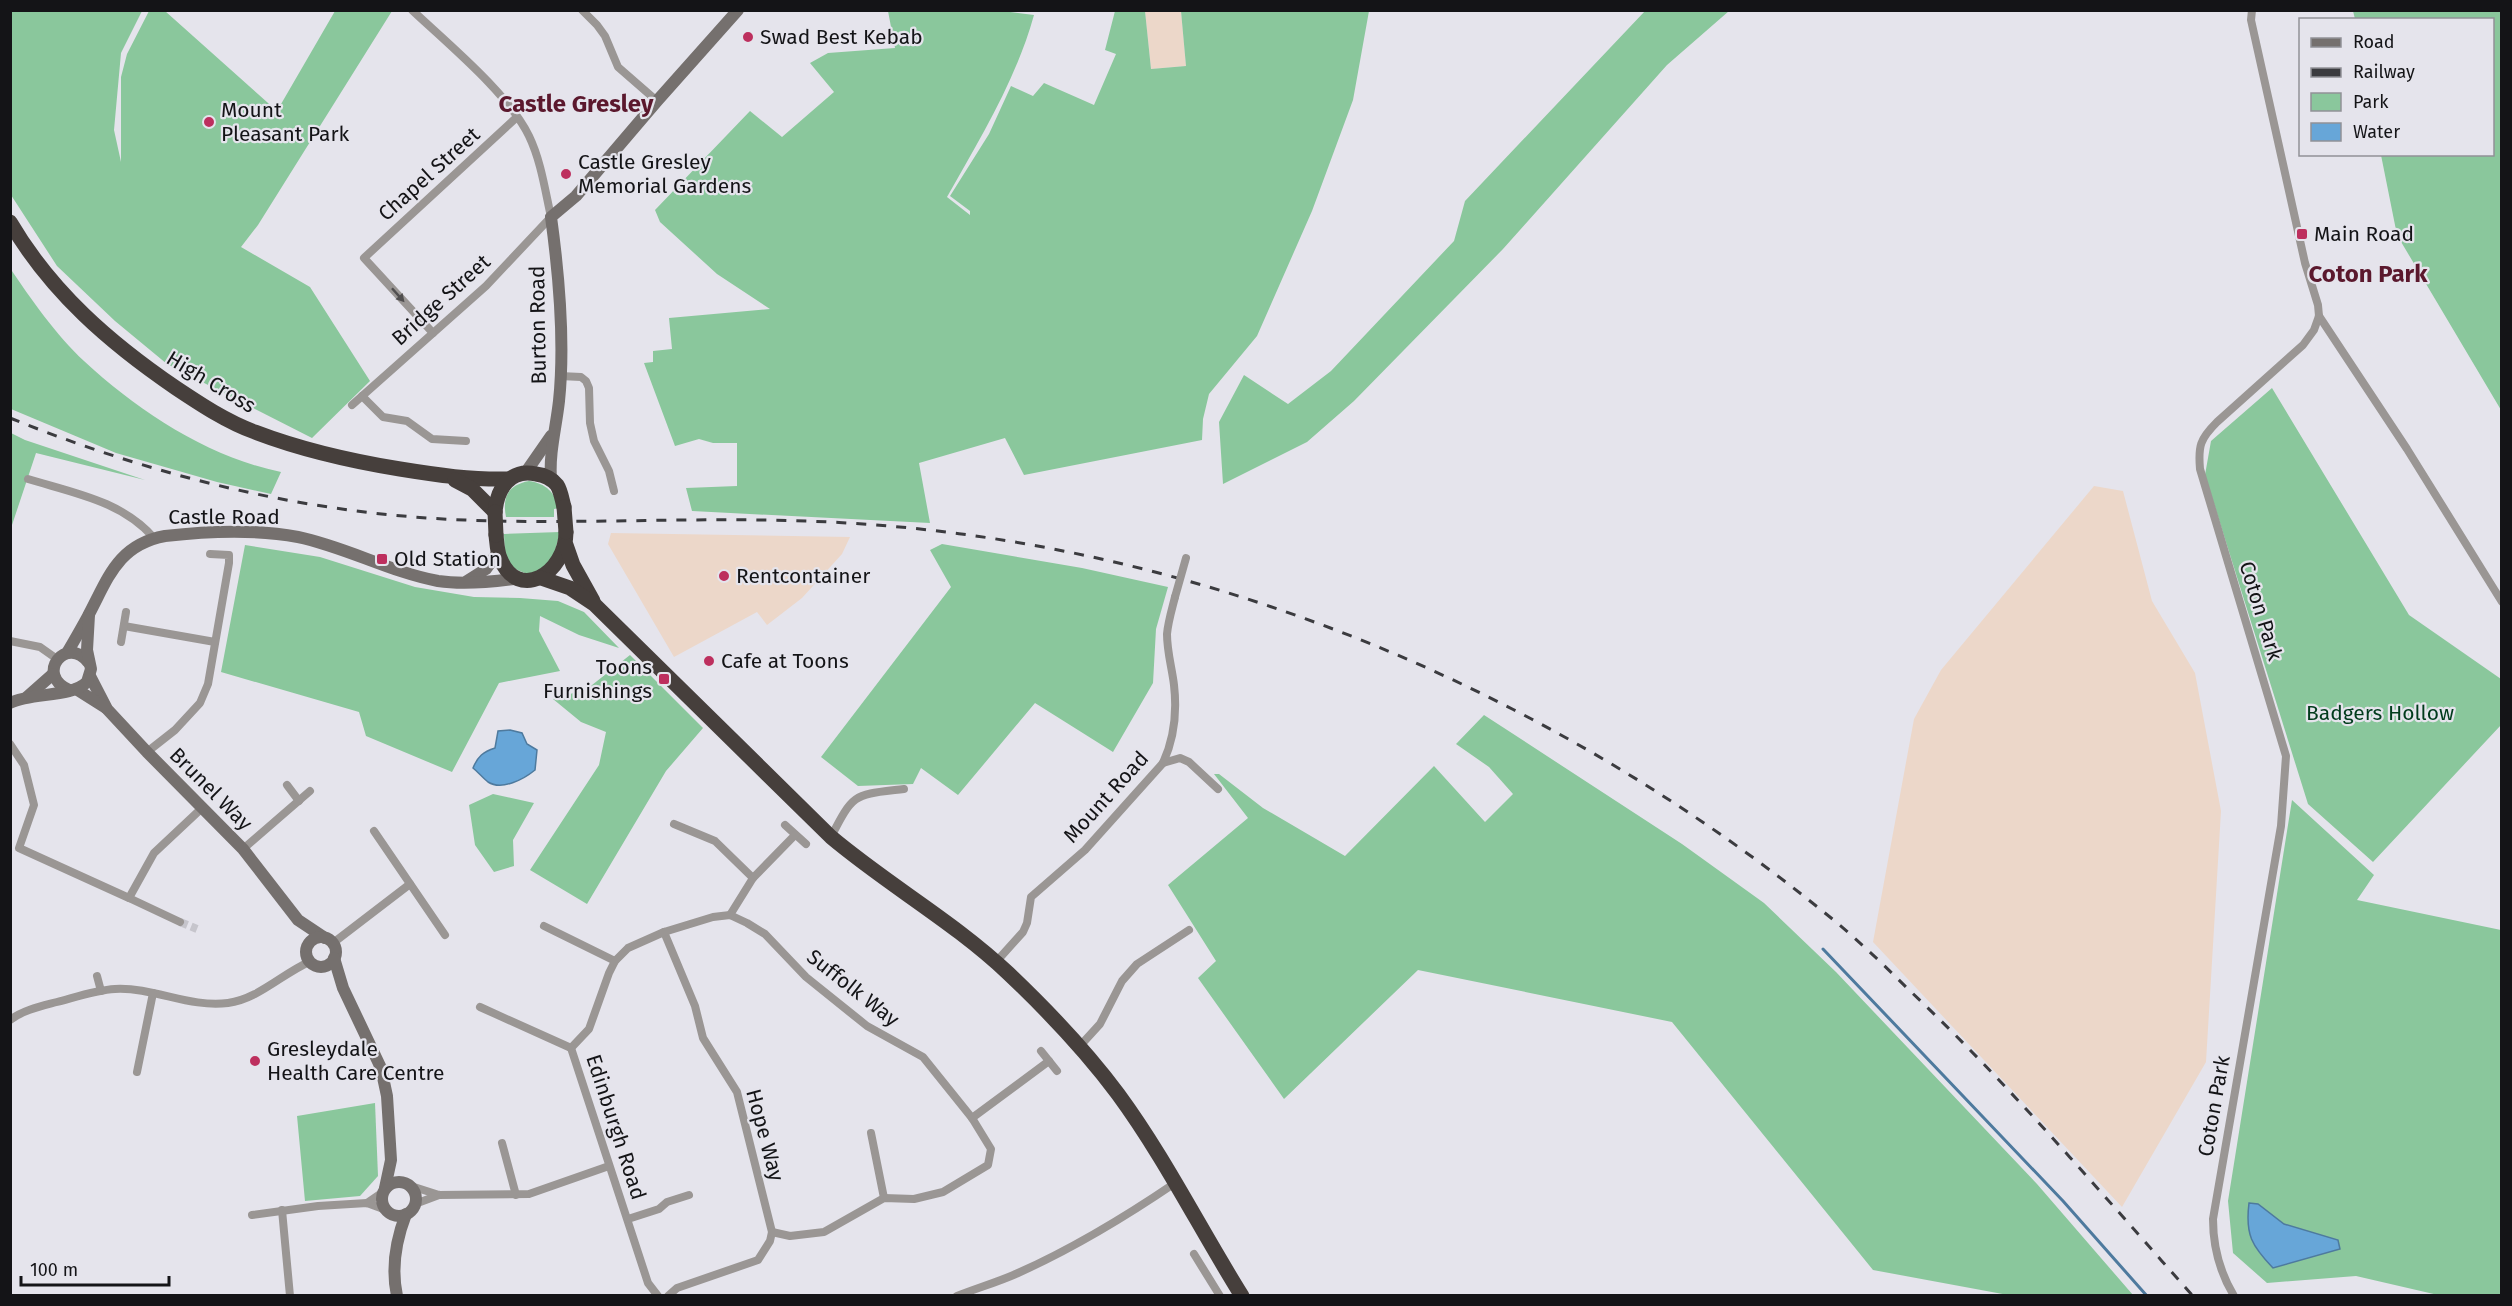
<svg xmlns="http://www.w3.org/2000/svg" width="2512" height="1306" viewBox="0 0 2512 1306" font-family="'Fira Sans',sans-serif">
	<rect width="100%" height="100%" fill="#e5e4ec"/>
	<!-- industrial -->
	<g fill="#ecd7c9">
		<path d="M 1145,11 L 1181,11 L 1186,66 L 1151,69 Z"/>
		<path d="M 2094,486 L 2123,491 L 2152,601 L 2195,673 L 2221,811 L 2206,1062 L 2122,1207 L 1873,942 L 1914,719 L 1941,670 Z"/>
		<path d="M 611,533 L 850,537 L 842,554 L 802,598 L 767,625 L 757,612 L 674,657 L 608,544 Z"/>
	</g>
	<!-- green -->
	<g fill="#8ac79c">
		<path d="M 10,11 L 142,11 L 121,53 L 114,130 L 121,162 L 121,77 L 127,54 L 149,11 L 165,11 L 277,111 L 335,11 L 392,11 L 258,225 L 241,247 L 310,287 L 370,381 L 312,438 L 167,364 L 115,321 L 57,266 L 11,195 Z"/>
		<path d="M 1003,11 L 1034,15 C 1016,80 980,139 947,197 L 970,215 L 970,211 L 950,196 L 989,134 L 1011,86 L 1033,96 L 1044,83 L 1094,105 L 1116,54 L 1105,50 L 1115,11 L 1145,11 L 1151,69 L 1186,66 L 1181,11 L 1369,11 L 1353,100 L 1312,211 L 1257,336 L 1209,394 L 1203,419 L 1202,440 L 1024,475 L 1005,438 L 919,463 L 930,523 L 692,511 L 686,488 L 737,486 L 737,443 L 713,443 L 699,439 L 675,446 L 644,363 L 653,362 L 653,351 L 672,349 L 669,318 L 770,309 L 717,274 L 660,222 L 655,210 L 750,111 L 782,137 L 834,92 L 810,63 L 828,53 L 895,48 L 888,11 Z"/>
		<path d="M 1645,11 L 1729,11 L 1667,65 L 1503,249 L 1354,401 L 1307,442 L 1223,484 L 1219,422 L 1244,375 L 1288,404 L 1331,371 L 1454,241 L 1465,201 Z"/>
		<path d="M 2353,11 L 2501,11 L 2501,410 L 2397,235 L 2381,155 L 2492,154 L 2492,20 L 2355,19 Z"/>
		<path d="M 10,268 C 30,298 57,336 84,361 C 138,411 208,457 281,472 L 271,494 L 217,482 L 116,453 L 11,409 Z"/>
		<path d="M 2272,388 L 2409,615 L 2501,679 L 2501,725 L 2373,862 L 2308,804 L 2205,475 L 2211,441 Z"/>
		<path d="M 11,433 L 25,440 L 145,480 L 36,453 L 11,528 Z"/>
		<path d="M 529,481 C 547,484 554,492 559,508 L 554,509 L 554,517 L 506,517 C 502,497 508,485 529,481 Z"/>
		<path d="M 560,532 L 552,563 L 532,575 C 505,568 505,560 504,534 Z"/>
		<path d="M 942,544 L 1082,568 L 1168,587 L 1156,629 L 1153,683 L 1113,752 L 1035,703 L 958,795 L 921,768 L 913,784 L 858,786 L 821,757 L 951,587 L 930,550 Z"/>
		<path d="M 245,545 L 320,557 L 415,587 L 474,597 L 520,598 L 558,601 L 584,612 L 619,648 L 579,635 L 540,616 L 539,631 L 560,671 L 499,683 L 452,772 L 366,736 L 359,712 L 221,672 Z"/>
		<path d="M 630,655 L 703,728 L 666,771 L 587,904 L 530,870 L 599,765 L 606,732 L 581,722 L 553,699 L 587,689 Z"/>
		<path d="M 1484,715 L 1682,844 L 1764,903 L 1836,972 L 2037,1184 L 2133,1295 L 2008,1295 L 1873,1270 L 1672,1022 L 1418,970 L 1284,1099 L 1198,978 L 1216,961 L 1168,885 L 1248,818 L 1214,774 L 1219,774 L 1263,808 L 1345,856 L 1434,766 L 1485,822 L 1513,794 L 1489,767 L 1456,744 Z"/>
		<path d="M 493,794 L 534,803 L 513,840 L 514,866 L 494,872 L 475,845 L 469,805 Z"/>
		<path d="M 2292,800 L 2374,875 L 2357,900 L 2501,930 L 2501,1295 L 2438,1295 L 2356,1276 L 2267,1283 L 2233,1253 L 2228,1201 Z"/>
		<path d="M 375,1103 L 378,1176 L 360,1196 L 305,1201 L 297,1116 Z"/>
	</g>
	<!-- water -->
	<g fill="#67a6d8" stroke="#4e7a9e" stroke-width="1.5">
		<path d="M 510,730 L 522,733 L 527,744 L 537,750 L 535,770 C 524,779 502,791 488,782 C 483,778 478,772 473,768 C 478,756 483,752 495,748 L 498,731 Z"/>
		<path d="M 2249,1203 L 2258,1204 L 2284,1224 L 2338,1240 L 2340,1249 L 2273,1268 C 2252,1246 2245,1235 2249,1203 Z"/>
	</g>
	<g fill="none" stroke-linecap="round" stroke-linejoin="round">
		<!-- stream -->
		<path stroke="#4e7a9e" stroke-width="3" d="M 1823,949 L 2063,1201 L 2147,1296"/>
		<!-- street-tunnel -->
		<path stroke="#c6c5cc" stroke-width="8" stroke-dasharray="8 4" stroke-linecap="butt" d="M 180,922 L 197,929"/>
		<!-- street -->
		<g stroke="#9a9694" stroke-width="8">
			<path d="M 582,10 L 597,25 L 605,36 L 618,67 L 657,101"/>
			<path d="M 2319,316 L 2407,449 L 2502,602"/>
			<path d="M 433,333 L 364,258 L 517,117"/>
			<path d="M 560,376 L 581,377 L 586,381 L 589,388 L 590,423 L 594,441 L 609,471 L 614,491"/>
			<path d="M 362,396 L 383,417 L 407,421 L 432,439 L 466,441"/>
			<path d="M 352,405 L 486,286 L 551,217 C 545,190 541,161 529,136 C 509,94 447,43 412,10"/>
			<path d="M 28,479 C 74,493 122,501 154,538"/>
			<path d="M 124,626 L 215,642"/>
			<path d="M 10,641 L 40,647 L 57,659"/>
			<path d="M 121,642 L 126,612"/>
			<path d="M 10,744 L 24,765 L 34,805 L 19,848 L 129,898 L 154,853 L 202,808"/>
			<path d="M 147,752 L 175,730 L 200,703 L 208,684 L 229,563 L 229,555 L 210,554"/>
			<path d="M 1163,763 L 1180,758 L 1189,762 L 1218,789"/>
			<path d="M 287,785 L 299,801"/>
			<path d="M 674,824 L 715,841 L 753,878"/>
			<path d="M 785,825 L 806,844"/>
			<path d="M 374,831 L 445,935"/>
			<path d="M 831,837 C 854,792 854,795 904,789"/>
			<path d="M 243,849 L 310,791"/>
			<path d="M 129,898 L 180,922"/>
			<path d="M 730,915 L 753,878 L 795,835"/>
			<path d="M 544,926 L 615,961"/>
			<path d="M 664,932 L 695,1006 L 703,1038 L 737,1092 L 772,1232 L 770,1241 L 758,1260 L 677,1288 L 668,1296"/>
			<path d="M 333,943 L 410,884"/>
			<path d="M 996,962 L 1023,932 L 1027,923 L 1031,897 L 1085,850 L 1163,763 C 1174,739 1177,711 1174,685 C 1172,668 1167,652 1167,634 C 1168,622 1172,609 1175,597"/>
			<path d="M 97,976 L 101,991"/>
			<path d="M 480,1007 L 571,1048"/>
			<path d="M 10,1020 C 23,1010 42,1006 57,1002 C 76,997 96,990 115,989 C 154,987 189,1008 228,1003 C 258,999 282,974 309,962"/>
			<path d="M 1079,1047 L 1100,1024 L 1122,981 L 1137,964 L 1189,930"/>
			<path d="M 571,1048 L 589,1029 L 609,973 L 615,961 L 628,948 L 664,932 L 713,917 L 730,915 L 747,923 L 765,934 L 806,977 L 867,1026 L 923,1057 L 972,1118 L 991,1149 L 988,1165 L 943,1192 L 914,1199 L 884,1198 L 824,1232 L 790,1236 L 772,1232"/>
			<path d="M 571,1048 L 648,1283 L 658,1296"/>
			<path d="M 1041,1051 L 1057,1071"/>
			<path d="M 137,1072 L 153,993"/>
			<path d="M 972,1118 L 1049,1061"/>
			<path d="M 871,1133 L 884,1198"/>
			<path d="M 502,1143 L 516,1195"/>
			<path d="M 411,1186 L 439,1195 L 529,1194 L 609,1166"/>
			<path d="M 367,1203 L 383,1192"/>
			<path d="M 415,1204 L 439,1195"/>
			<path d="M 282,1210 L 290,1296"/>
			<path d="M 252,1215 L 318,1206 L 367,1203 L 386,1210"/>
			<path d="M 628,1219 L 659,1209 L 667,1202 L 689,1195"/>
			<path d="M 1194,1254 L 1220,1296"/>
			<path d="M 957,1296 C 977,1288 998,1282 1018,1273 C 1074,1248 1125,1217 1175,1183"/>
			<path d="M 2234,1296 C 2219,1271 2213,1247 2213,1219 L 2281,826 L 2286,756 L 2200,469 C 2198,446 2200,439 2217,422 L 2303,345 L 2314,330 L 2319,316 L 2318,305 L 2305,263 L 2251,20 L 2252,10"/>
		</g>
		<!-- secondary -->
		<g stroke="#75706e" stroke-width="12">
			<path d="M 526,472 L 551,436"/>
			<path d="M 551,479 C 549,453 556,428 559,401 C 565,343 559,275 551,217 L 576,196 L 657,101 L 738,10"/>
			<path d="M 467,581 L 486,569 L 498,552"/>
			<path d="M 67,653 C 74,641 81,629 88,616 C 108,579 117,545 165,536 C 208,531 255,529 298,537 C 346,547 390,572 438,581 C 465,585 493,582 520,578"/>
			<path d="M 90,676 L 107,709 L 147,752 L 243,849 L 298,920 L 325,938"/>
			<path d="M 76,689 L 106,708"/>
			<path d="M 69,690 C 34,674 67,635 88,662"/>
			<path d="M 27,697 L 53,674"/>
			<path d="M 10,703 C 32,692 71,698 87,682 L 91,669 L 87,650 L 89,615"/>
			<circle cx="321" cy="952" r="15"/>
			<path d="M 334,958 L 343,988 L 381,1068 L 387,1096 L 391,1160 L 385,1188"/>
			<circle cx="399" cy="1199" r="17"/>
			<path d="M 397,1296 C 391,1268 396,1240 406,1214"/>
		</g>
		<!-- highway -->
		<g stroke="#463f3c" stroke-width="15">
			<path d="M 10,222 C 51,292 110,343 176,388 C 200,404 227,422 255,432 C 302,450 351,461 400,469 C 437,475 472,480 509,479"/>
			<path d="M 455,480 L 472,489 L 495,512"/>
			<path d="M 495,512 C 497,489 510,468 536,474 C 544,475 552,479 557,485 C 561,491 562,500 564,507"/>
			<path d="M 496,535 C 497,543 497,551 500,558 C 518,603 566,573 566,532"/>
			<path d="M 566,545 L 573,565 L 593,601"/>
			<path d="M 541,578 L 570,588 L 594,604 L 831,837 C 888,885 954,922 1008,973 C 1047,1010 1086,1051 1118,1094 C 1165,1158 1200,1229 1242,1296"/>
		</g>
		<!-- rail -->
		<path stroke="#3b3b3f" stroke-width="3" stroke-dasharray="10 10" stroke-linecap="butt" d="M 10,418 C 156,477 307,514 465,520 C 592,525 720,515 847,523 C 1207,544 1558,693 1836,922 C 1861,943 1885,966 1908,989 C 2010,1085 2100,1192 2193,1296"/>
		<!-- street-bridge -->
		<path stroke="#9a9694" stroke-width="8" d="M 1175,597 L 1186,558"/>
		<!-- highway-bridge -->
		<g stroke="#463f3c" stroke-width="15">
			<path d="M 564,507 L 566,532"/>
			<path d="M 495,512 L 496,535"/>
		</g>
	</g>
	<!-- one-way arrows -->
	<defs><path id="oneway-solid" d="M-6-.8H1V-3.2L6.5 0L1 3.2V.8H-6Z" transform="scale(1.5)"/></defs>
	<use fill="#504e4f" href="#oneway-solid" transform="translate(398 295) rotate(48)"/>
	<!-- markers -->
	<g fill="#bd2f5e" stroke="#e5e4ec" stroke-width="2">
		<circle cx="748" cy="37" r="6"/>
		<circle cx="209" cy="122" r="6"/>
		<circle cx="566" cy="174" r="6"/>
		<rect x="2296" y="228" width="12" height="12" rx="3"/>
		<rect x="376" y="553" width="12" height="12" rx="3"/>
		<circle cx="724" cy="576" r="6"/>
		<circle cx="709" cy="661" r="6"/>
		<rect x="658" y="673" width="12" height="12" rx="3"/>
		<circle cx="255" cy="1061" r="6"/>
	</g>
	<g text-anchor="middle" stroke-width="4.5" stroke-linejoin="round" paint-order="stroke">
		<!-- poi labels -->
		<g font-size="21" fill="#141417" stroke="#e5e4ec" text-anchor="start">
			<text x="760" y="44">Swad Best Kebab</text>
			<text x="221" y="117">Mount<tspan x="221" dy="24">Pleasant Park</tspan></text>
			<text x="578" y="169">Castle Gresley<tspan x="578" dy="24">Memorial Gardens</tspan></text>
			<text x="2314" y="241">Main Road</text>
			<text x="394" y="566">Old Station</text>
			<text x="736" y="583">Rentcontainer</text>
			<text x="721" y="668">Cafe at Toons</text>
			<text x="652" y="674" text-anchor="end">Toons<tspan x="652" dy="24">Furnishings</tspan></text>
			<text x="267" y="1056">Gresleydale<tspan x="267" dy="24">Health Care Centre</tspan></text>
		</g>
		<!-- street labels -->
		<g font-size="21" fill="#141417" stroke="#e5e4ec">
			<text transform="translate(429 174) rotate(-42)" y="7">Chapel Street</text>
			<text transform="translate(441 300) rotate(-42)" y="7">Bridge Street</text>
			<text transform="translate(538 325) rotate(-91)" y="7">Burton Road</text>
			<text transform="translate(211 382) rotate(31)" y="7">High Cross</text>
			<text x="224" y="524">Castle Road</text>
			<text transform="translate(2261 611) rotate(73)" y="7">Coton Park</text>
			<text transform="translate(211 789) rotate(45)" y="7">Brunel Way</text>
			<text transform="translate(1106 797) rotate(-48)" y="7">Mount Road</text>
			<text transform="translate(853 988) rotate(38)" y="7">Suffolk Way</text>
			<text transform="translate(2214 1106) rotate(-80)" y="7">Coton Park</text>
			<text transform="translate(616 1127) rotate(72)" y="7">Edinburgh Road</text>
			<text transform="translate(765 1135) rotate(75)" y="7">Hope Way</text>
		</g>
		<!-- park labels -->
		<g font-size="21" fill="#013b1c" stroke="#e5e4ec">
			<text x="2380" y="720">Badgers Hollow</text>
		</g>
		<!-- quarter labels -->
		<g font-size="24" font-weight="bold" fill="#5b182d" stroke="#e5e4ec">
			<text x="576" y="112">Castle Gresley</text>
			<text x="2368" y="282">Coton Park</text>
		</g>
	</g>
	<!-- border -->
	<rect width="2512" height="1306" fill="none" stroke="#141417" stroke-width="24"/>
	<!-- legend -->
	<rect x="2299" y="18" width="195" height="138" fill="#e5e4ec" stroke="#919197" stroke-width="1.5"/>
	<rect x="2311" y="38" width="30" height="9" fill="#75706e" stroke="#919197" stroke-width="1.5"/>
	<text x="2353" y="48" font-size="18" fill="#141417">Road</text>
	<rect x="2311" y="68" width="30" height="9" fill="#3b3b3f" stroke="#919197" stroke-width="1.5"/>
	<text x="2353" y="78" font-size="18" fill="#141417">Railway</text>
	<rect x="2311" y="93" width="30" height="18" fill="#8ac79c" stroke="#919197" stroke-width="1.5"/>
	<text x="2353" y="108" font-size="18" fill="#141417">Park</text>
	<rect x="2311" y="123" width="30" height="18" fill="#67a6d8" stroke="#919197" stroke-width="1.5"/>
	<text x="2353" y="138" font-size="18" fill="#141417">Water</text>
	<!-- scale -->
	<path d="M21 1276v9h148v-9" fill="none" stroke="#141417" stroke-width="3"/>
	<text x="30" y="1276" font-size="18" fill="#141417" stroke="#e5e4ec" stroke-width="4.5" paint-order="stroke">100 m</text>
</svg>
